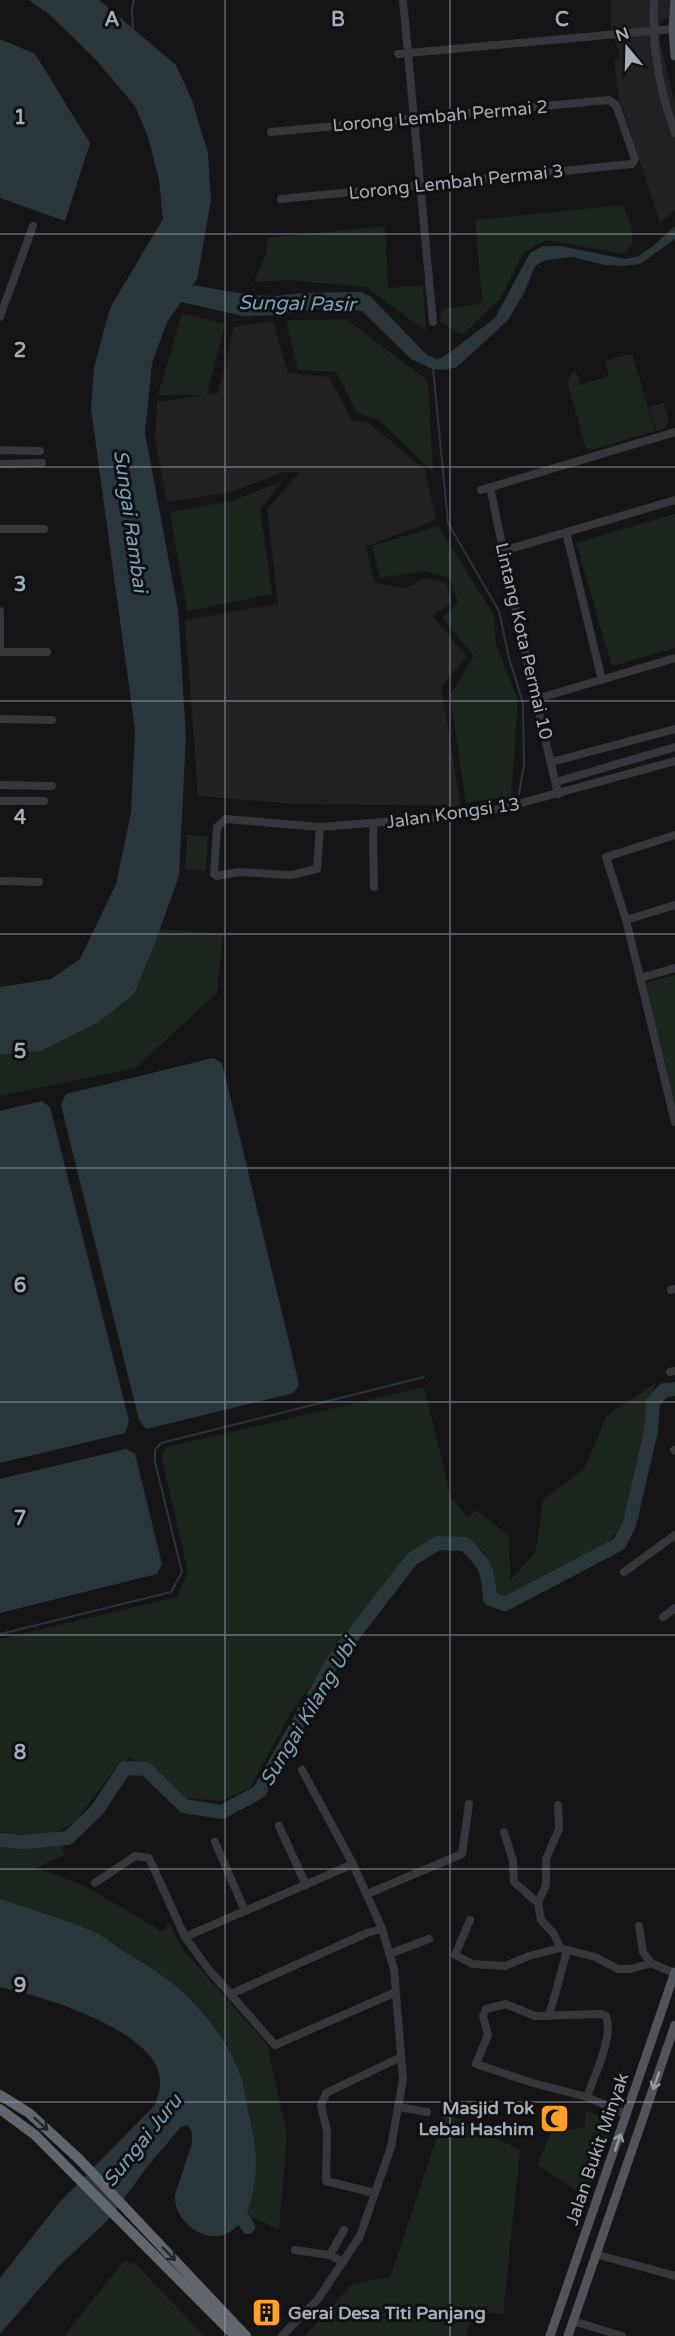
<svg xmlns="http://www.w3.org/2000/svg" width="675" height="2336" viewBox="0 0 675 2336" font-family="'Varela Round',sans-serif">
	<rect width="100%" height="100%" fill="#151517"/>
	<!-- built -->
	<g fill="#212124">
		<path d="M 611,0 L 675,0 L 675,17 L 660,20 L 660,41 L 675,105 L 675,210 L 660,223 L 618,94 L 614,60 L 620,59 L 611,25 Z"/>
		<path d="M 273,321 L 288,373 L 329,377 L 352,420 L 369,423 L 425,470 L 436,520 L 366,546 L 375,583 L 406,588 L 426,578 L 446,583 L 452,602 L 432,616 L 467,656 L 441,687 L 461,806 L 295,804 L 198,796 L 185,620 L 278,604 L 267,509 L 300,472 L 283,472 L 232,492 L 167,502 L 155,440 L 157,402 L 218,393 L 234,327 Z"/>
		<path d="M 664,403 L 669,419 L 665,428 L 656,431 L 649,407 Z"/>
	</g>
	<!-- green -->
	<g fill="#1c251d">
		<path d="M 622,205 L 631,224 L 633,243 L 624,254 L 547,240 L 524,252 L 500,299 L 462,335 L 440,322 L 442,309 L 480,304 L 482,298 L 475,220 Z"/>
		<path d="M 385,226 L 388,288 L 423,285 L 426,331 L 366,287 L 289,280 L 254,282 L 266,253 L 268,238 Z"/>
		<path d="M 182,313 L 225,324 L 207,395 L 158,395 Z"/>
		<path d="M 286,320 L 347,320 L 428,381 L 433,472 L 379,420 L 357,413 L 336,372 L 298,370 Z"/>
		<path d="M 629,354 L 633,357 L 655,431 L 591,450 L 586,448 L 567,382 L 572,373 L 576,372 L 580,385 L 609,376 L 605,361 Z"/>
		<path d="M 283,481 L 260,509 L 272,594 L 187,611 L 170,512 L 232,501 Z"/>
		<path d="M 675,514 L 675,648 L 612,666 L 576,543 Z"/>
		<path d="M 438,526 L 494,615 L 496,645 L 518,700 L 511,796 L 466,803 L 450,695 L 474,656 L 442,618 L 458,603 L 450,578 L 423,571 L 380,578 L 372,546 Z"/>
		<path d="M 187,835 L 208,836 L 206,871 L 185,869 Z"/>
		<path d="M 160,929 L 223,934 L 217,993 L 135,1068 L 0,1096 L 0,1055 L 41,1051 L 99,1022 L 134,994 Z"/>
		<path d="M 675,975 L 675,1104 L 645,983 Z"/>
		<path d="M 656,1382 L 647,1406 L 646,1423 L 621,1526 L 609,1541 L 507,1597 L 498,1597 L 494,1593 L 492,1571 L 484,1552 L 463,1538 L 443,1537 L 424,1547 L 401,1565 L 366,1617 L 331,1656 L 291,1713 L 250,1788 L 221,1801 L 186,1798 L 150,1765 L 129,1758 L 115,1769 L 75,1822 L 53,1834 L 25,1835 L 0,1832 L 0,1639 L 177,1597 L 188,1572 L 161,1455 L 167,1447 L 424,1387 L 451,1498 L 468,1517 L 477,1510 L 509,1536 L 510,1581 L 536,1551 L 543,1500 L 584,1469 L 606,1417 Z"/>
		<path d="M 62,1843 L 64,1855 L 36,1868 L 83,1885 L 163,1932 L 169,1922 L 183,1950 L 267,2044 L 287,2135 L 279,2229 L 246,2215 L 254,2191 L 255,2144 L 205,2016 L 182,1992 L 157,1971 L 97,1934 L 49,1914 L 0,1899 L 0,1846 L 32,1846 Z"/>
		<path d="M 585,2111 L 604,2117 L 609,2139 L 586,2197 L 537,2165 L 551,2132 L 585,2127 Z"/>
		<path d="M 445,2113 L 520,2150 L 503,2314 L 474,2311 L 466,2336 L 305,2336 L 352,2284 L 390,2277 Z"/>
		<path d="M 124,2261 L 136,2264 L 204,2336 L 64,2336 Z"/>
	</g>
	<!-- water -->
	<g fill="#2a363c">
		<path d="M 29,0 L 99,0 L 176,65 L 192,100 L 208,153 L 211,200 L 197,280 L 192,285 L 250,295 L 277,296 L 302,293 L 361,292 L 370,296 L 427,355 L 437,359 L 445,356 L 495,318 L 530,253 L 543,246 L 561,246 L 625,259 L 639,256 L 653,246 L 675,226 L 675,239 L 640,264 L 623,266 L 605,265 L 572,257 L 546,260 L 535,266 L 524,293 L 508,320 L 457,367 L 444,370 L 432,369 L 411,359 L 362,311 L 332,307 L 276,315 L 243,316 L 181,302 L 167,322 L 152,363 L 145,433 L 178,610 L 186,736 L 179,876 L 155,943 L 134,994 L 99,1022 L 41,1051 L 0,1055 L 0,987 L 51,979 L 80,959 L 116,884 L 131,813 L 135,730 L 91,409 L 94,368 L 110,308 L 163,219 L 159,180 L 148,137 L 135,106 L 96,60 L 50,15 Z"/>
		<path d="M 0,39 L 35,54 L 90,143 L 65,221 L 0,198 Z"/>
		<path d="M 213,1058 L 222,1063 L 299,1384 L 294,1393 L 146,1429 L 139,1420 L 61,1105 L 66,1094 Z"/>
		<path d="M 42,1101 L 50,1107 L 129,1421 L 125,1433 L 0,1463 L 0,1111 Z"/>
		<path d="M 126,1449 L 135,1454 L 162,1564 L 157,1574 L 0,1613 L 0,1479 Z"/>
		<path d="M 0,1899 C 32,1909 64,1919 94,1932 C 105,1937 115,1946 125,1952 C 135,1958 146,1964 156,1971 C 193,1996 228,2038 242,2080 C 245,2090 246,2101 248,2112 C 252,2127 255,2141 256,2156 C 256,2181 254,2216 231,2231 C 206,2248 173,2220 175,2195 L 192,2143 L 192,2132 L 188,2125 L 181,2127 L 147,2167 L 108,2220 L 58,2267 L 0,2334 L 0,2278 L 58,2204 L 155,2105 C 158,2096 161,2088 160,2078 C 154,2029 41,1996 0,1987 Z"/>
	</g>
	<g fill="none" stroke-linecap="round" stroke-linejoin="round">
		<!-- stream -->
		<g stroke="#2a363c" stroke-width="2">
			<path d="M 133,30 L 132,8 L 134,0"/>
			<path d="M 433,368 L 448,523 L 499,611 L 509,658 L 523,703 L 524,765 L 519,794"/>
			<path d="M 0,1634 L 171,1592 L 182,1572 L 155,1462 L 155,1450 L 161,1443 L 424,1377"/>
		</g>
		<!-- river -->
		<g stroke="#2a363c" stroke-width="14">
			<path d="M 0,1840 L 23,1842 L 68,1838 L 97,1810 L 125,1768 L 146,1769 L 184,1806 L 222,1812 L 259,1792 L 334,1660 L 412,1559 L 438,1543 L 465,1544 C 486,1565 488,1569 490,1599 L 505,1604 L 619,1544 L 629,1525 L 651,1431 L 653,1402 L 664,1390 L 675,1389"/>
			<path d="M 234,2204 L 248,2227"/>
		</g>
		<!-- minor -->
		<g stroke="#35373c" stroke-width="8">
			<path d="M 403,0 L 433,322"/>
			<path d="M 654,0 C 652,48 659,88 675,133"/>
			<path d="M 398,54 L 673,29"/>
			<path d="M 271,132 L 609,100 L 616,105 L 635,159 L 632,164 L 281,199"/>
			<path d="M 0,317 L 33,226"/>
			<path d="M 0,450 L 40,451"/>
			<path d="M 0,464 L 42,463"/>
			<path d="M 490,487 L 519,626 L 558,794"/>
			<path d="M 481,490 L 675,432"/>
			<path d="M 0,529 L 44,529"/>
			<path d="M 566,532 L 602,680"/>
			<path d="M 503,551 L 675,500"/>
			<path d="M 0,611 L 0,652"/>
			<path d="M 0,652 L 47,652"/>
			<path d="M 536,699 L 675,658"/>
			<path d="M 0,719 L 52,720"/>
			<path d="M 551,762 L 675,729"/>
			<path d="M 556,782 L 675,747"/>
			<path d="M 0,785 L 52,786"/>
			<path d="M 0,801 L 44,801"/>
			<path d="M 373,824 L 374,887"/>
			<path d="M 320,827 L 317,869 L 291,875 L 239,872 L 217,876 L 214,874 L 217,827 L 226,819 L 320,827 L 449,817 L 499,809 L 675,761"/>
			<path d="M 675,835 L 606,857 L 626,920 L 675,1122"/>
			<path d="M 0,881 L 39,882"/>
			<path d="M 626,920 L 675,905"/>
			<path d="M 640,978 L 675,968"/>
			<path d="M 671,1290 L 675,1289"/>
			<path d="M 670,1372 L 675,1371"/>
			<path d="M 674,1450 L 675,1451"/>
			<path d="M 624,1572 L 675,1535"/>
			<path d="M 663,1617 L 675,1608"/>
			<path d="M 558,1805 L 559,1829 L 546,1859 L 546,1885 L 538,1903 L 541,1920 L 554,1934 L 560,1948 L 595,1957 L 618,1969 L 631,1969 L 651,1963"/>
			<path d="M 279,1826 L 306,1885"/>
			<path d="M 504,1832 L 513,1861 L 514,1882 L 538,1903"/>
			<path d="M 215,1842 L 245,1911"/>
			<path d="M 95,1883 L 135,1856 L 149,1858 L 185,1937 L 209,1970 L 275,2045 L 396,1992"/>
			<path d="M 367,1894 L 462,1854 L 469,1804"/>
			<path d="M 470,1920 L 455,1955 L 473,1964 L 505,1966 L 529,1956 L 560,1948"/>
			<path d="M 639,1926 L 643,1952 L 651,1963 L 674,1973"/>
			<path d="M 185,1937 L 353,1864"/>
			<path d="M 389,1954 L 429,1939"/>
			<path d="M 231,1994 L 367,1933 L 382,1929"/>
			<path d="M 549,2016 L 567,1951"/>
			<path d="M 587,2097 C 594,2076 614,2037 606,2016 L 601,2014 L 535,2016 L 506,2004 L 486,2009 L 483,2016 L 488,2035 L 476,2064 L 533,2083 L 587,2097 L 626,2114"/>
			<path d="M 398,2107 L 427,2112"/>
			<path d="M 375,2193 L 326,2181 L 327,2130 L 321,2106 L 326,2093 L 401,2057"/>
			<path d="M 295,2250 L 330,2255 L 343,2262"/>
			<path d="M 595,2254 L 675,2276"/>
			<path d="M 330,2255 L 344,2230"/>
			<path d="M 573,2321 L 622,2336"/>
			<path d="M 282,2336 L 318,2299 L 360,2236 L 391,2147 L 403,2079 L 394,1969 L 382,1929 L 353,1864 L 302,1770"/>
		</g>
		<!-- major -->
		<g stroke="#51545b" stroke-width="9">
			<path d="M 675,0 L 673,29 L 675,56"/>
			<path d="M 550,2336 L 675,1972"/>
			<path d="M 568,2336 L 675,2025"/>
		</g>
		<!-- highway -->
		<g stroke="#61666e" stroke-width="10">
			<path d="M 0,2095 L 29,2113 L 79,2159 L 246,2336"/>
			<path d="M 0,2109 L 35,2135 L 235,2336"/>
		</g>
	</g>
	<!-- one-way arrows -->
	<defs><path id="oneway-shaft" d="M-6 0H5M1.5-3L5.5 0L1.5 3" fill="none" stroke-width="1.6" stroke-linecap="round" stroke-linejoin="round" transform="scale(1.5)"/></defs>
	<g stroke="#949ba5">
		<use href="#oneway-shaft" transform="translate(656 2081) rotate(109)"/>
		<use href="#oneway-shaft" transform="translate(618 2142) rotate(-71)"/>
	</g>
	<g stroke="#242629">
		<use href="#oneway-shaft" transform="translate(41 2124) rotate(42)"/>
		<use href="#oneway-shaft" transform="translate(169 2254) rotate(46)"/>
	</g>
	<!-- grid -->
	<path fill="none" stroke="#a5adb8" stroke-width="1.5" stroke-opacity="0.55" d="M 225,0 L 225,2336M 450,0 L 450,2336M 0,234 L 675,234M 0,467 L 675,467M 0,701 L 675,701M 0,934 L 675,934M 0,1168 L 675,1168M 0,1402 L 675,1402M 0,1635 L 675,1635M 0,1869 L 675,1869M 0,2102 L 675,2102"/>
	<!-- icons -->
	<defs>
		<symbol id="mosque-square" viewBox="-11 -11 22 22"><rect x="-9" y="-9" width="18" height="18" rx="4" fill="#ff9f25" stroke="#101012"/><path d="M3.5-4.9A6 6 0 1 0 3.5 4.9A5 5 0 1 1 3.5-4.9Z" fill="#111"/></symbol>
		<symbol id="building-square" viewBox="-11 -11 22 22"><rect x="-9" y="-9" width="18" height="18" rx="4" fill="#ff9f25" stroke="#101012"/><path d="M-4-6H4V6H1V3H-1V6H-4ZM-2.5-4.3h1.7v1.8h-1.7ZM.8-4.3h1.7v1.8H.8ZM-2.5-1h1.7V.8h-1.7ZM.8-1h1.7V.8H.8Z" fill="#111"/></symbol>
	</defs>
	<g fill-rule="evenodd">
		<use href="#mosque-square" x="538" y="2102" width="33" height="33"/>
		<use href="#building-square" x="250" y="2296" width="33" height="33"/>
	</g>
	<g text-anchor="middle" stroke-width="6" stroke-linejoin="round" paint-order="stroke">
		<!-- street labels -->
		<g font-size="18" fill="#a5adb8" stroke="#101012">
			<text transform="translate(440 116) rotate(-5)" y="6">Lorong Lembah Permai 2</text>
			<text transform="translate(456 182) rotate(-6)" y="6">Lorong Lembah Permai 3</text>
			<text transform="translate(524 641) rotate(77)" y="6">Lintang Kota Permai 10</text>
			<text transform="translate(453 813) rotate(-8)" y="6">Jalan Kongsi 13</text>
			<text transform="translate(597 2149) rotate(-71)" y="6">Jalan Bukit Minyak</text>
		</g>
		<!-- poi labels -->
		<g font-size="18" font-weight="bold" fill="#a5adb8" stroke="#101012" text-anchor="end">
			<text x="534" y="2114">Masjid Tok<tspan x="534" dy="21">Lebai Hashim</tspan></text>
			<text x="288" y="2319" text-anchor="start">Gerai Desa Titi Panjang</text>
		</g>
		<!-- water labels -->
		<g font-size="20" font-style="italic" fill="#79a0b6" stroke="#101012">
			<text transform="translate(297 303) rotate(1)" y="7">Sungai Pasir</text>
			<text transform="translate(131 521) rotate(82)" y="7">Sungai Rambai</text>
			<text transform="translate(308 1712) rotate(-59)" y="7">Sungai Kilang Ubi</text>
			<text transform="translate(142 2140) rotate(-51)" y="7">Sungai Juru</text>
		</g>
	</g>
	<g font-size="20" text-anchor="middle" font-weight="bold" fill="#a5adb8" stroke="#101012" stroke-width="6" stroke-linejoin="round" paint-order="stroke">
		<text x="112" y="26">A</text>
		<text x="338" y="26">B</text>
		<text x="562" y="26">C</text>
		<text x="20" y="124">1</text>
		<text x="20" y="357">2</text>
		<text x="20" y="591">3</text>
		<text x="20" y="824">4</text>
		<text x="20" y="1058">5</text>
		<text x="20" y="1292">6</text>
		<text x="20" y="1525">7</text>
		<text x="20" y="1759">8</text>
		<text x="20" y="1992">9</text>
	</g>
	<!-- north arrow -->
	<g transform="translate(627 48) rotate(341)" stroke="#101012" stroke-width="4.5" paint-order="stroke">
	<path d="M0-4.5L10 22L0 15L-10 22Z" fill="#a5adb8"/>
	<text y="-9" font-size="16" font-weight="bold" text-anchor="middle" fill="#a5adb8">N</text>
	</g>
</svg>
